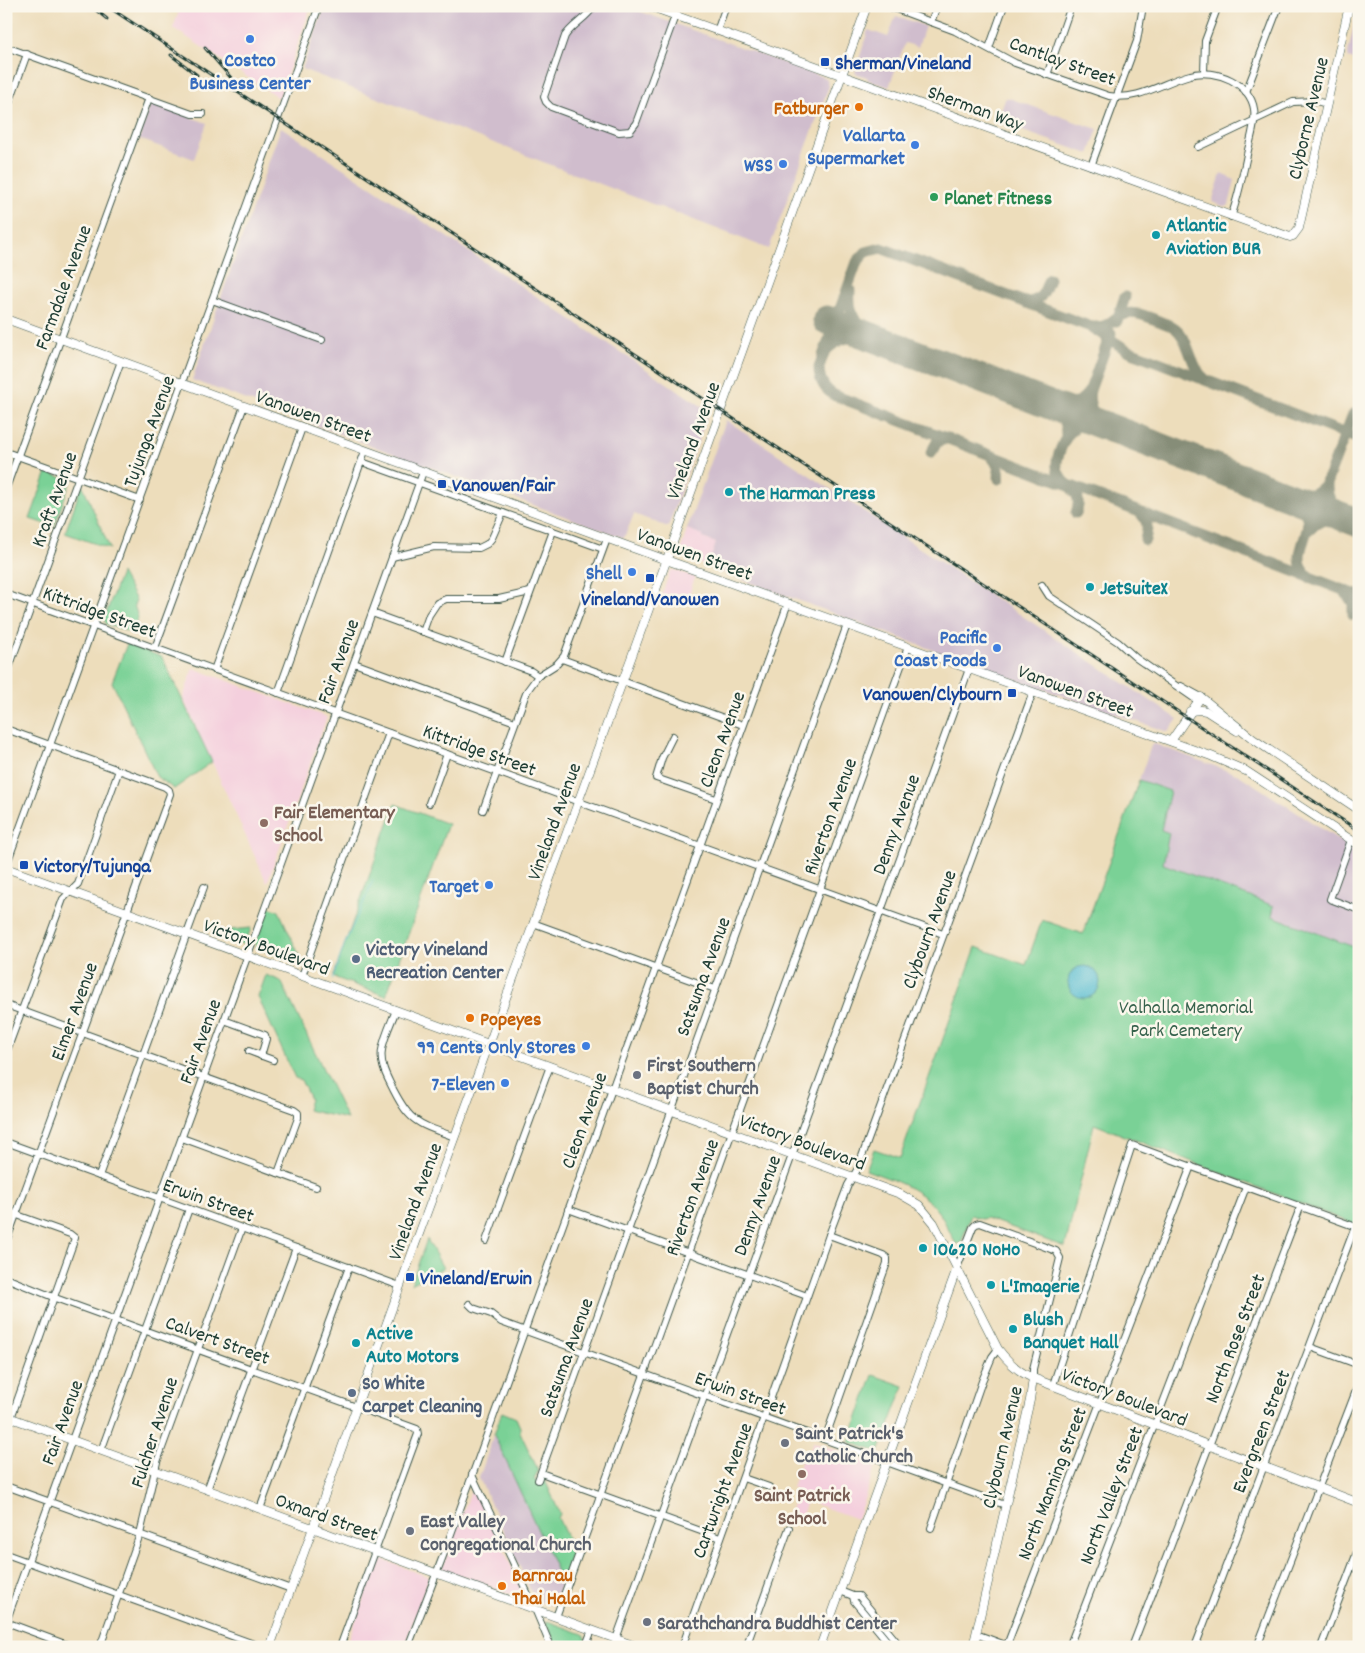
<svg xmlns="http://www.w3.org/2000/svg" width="1365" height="1653" viewBox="0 0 1365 1653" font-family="Dekko,sans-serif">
	<rect width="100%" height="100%" fill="#fbf7ec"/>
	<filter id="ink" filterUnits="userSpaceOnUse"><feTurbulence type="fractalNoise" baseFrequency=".02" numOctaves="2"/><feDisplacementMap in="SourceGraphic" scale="10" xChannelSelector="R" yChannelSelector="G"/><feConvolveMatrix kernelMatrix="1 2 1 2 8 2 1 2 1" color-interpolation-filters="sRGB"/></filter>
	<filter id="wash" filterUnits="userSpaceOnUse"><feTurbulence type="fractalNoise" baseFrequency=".0096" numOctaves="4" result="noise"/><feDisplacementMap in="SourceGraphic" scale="20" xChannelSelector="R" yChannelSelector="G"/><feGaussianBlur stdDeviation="1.12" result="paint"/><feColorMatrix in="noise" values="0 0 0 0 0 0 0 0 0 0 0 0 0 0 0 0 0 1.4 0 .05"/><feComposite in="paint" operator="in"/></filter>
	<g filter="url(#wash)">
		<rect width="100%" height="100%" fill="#edddbb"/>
		<!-- built -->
		<g fill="#f4cfdd">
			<path d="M 181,6 L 311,6 L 279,98 L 173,28 Z"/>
			<path d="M 687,529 L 704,535 L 703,538 L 716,543 L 708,567 L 679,556 Z"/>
			<path d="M 674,570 L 695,577 L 689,595 L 685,594 L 681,604 L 661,597 L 670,571 Z"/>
			<path d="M 193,668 L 327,717 L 267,883 L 183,698 Z"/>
			<path d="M 813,1442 L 873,1464 L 875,1468 L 857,1519 L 807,1501 L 799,1523 L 787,1518 L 797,1490 L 792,1487 L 805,1452 L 809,1454 Z"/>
			<path d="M 471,1491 L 477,1492 L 527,1600 L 442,1569 Z"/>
			<path d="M 378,1558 L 429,1577 L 404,1647 L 346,1647 Z"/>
		</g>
		<!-- industrial -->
		<g fill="#d0bdcd">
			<path d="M 325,6 L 625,6 L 826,78 L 829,86 L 769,249 L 302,69 Z"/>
			<path d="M 1358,6 L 1359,6 L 1359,61 L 1347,58 Z"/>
			<path d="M 896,16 L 925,26 L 918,47 L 905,43 L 889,87 L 868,80 L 867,77 L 855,73 L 868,30 L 888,37 Z"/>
			<path d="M 1006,97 L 1079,123 L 1098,129 L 1089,154 L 997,122 Z"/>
			<path d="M 151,103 L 207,123 L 194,159 L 139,139 Z"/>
			<path d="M 281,127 L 709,411 L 668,527 L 634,514 L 624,538 L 192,380 Z"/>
			<path d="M 1221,174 L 1235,180 L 1229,205 L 1226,207 L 1212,202 Z"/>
			<path d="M 726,420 L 1178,719 L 1168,732 L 979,667 L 708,567 L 716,543 L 703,538 L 703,535 L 687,529 Z"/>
			<path d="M 1152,743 L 1239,775 L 1359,853 L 1359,949 L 1272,916 L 1273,906 L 1163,864 L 1169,833 L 1161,830 L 1170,791 L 1139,780 Z"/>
			<path d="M 494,1435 L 562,1582 L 554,1603 L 551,1605 L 535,1600 L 479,1478 Z"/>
		</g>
		<!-- green -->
		<g fill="#7ad196" stroke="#4c8765">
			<path d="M 47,472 L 70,481 L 70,483 L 54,527 L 30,519 Z"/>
			<path d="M 83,486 L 110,549 L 65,533 L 81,487 Z"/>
			<path d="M 121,573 L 136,600 L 134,605 L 138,617 L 132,633 L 106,624 L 104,619 Z"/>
			<path d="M 127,644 L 162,657 L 212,762 L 174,789 L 157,777 L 112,682 Z"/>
			<path d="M 1139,780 L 1170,791 L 1161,830 L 1169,833 L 1163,864 L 1274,906 L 1272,916 L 1359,949 L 1359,1226 L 1094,1124 L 1065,1247 L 986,1218 L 981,1219 L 971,1215 L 961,1243 L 956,1244 C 950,1234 946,1222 939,1213 C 921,1188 893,1180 866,1170 L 874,1149 L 900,1158 L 976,947 L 1026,965 L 1042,920 L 1083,934 Z"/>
			<path d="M 395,804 L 448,824 L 386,996 L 333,977 Z"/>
			<path d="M 269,907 L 279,911 L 301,959 L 298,963 L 257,948 L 255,943 Z"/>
			<path d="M 251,928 L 246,942 L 242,944 L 230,939 L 232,935 L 230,930 Z"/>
			<path d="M 266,975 L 281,981 L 347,1119 L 307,1110 L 310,1099 L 301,1080 L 295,1078 L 258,997 Z"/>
			<path d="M 427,1239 L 443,1268 L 411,1284 Z"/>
			<path d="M 873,1375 L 904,1386 L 879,1452 L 849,1442 Z"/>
			<path d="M 502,1412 L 516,1418 L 520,1427 L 520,1432 L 538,1470 L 534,1480 L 540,1483 L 545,1480 L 560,1514 L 558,1518 L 573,1550 L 562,1582 L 494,1435 Z"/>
			<path d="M 547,1621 L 583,1634 L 589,1647 L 557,1647 L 546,1624 Z"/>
		</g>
		<!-- water -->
		<circle fill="#53bbd0" stroke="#397c82" cx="1084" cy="982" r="16"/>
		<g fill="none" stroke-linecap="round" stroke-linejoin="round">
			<!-- stream -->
			<path stroke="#53bbd0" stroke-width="1" d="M 333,979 C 338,964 342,948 349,934 C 357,916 366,899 373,880"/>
			<!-- taxiway -->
			<g stroke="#868d78" stroke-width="11">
				<path d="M 850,290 C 848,318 856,323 877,339"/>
				<path d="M 1026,302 C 1042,302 1044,292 1049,279"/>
				<path d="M 1117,321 L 1125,297"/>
				<path d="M 1093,327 C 1112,328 1111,317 1125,314 C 1139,310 1158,322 1172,326 C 1191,337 1188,365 1205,379"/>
				<path d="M 824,353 C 838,336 856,335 876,338"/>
				<path d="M 1090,390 C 1087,405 1093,416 1105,425"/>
				<path d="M 1037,400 C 1053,406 1067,416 1066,435"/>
				<path d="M 1050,405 C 1066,409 1080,405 1090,390 L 1111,333"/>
				<path d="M 1359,439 L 1127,350 L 1091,327 L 881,248 L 866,252 L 857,262 L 819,367 C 819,380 824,390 836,396 L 1359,596"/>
				<path d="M 931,453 L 937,442 L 948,438"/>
				<path d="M 990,455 C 997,462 1001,469 999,479"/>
				<path d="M 1327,481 C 1326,501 1335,511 1352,520"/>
				<path d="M 1287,496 C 1304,498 1317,496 1327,481 L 1353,414"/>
				<path d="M 1289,496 C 1334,526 1280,548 1309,577"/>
				<path d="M 1139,512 C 1149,521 1148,528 1145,540"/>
				<path d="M 1076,513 C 1086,487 1060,488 1057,467 C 1056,460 1059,454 1061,448 C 1071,424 1081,420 1106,426"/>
				<path d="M 1308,530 C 1319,519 1333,516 1348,519"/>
				<path d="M 1344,590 L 1353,603 L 1353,615"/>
			</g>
			<!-- runway -->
			<path stroke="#868d78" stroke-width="29" d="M 827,320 L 1359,523"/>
		</g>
	</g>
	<g filter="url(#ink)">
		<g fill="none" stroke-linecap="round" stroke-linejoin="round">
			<defs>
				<g id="minor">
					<path d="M 594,6 C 587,18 573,24 565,36 L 544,97 L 546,102 L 551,107 L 619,132 L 630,131 L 636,123 L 675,16"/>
					<path d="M 888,6 L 955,31 L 1015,63 L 1109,96 C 1139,101 1163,82 1190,75 C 1203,71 1219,74 1231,80 C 1242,86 1252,96 1254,109 C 1256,122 1251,137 1248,150 C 1243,173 1239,195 1231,217"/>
					<path d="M 931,22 L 937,6"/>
					<path d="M 717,31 L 726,6"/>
					<path d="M 6,47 L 192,114 L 203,114"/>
					<path d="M 989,48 L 1004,6"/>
					<path d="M 1204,73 L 1205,41 L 1218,6"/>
					<path d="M 1047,75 L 1071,6"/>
					<path d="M 1246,92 L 1279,6"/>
					<path d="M 6,112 L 27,54"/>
					<path d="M 1198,147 L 1293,102 L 1316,101 L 1327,104"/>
					<path d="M 1091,166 L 1137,41 L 1143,6"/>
					<path d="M 212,300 L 322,340"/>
					<path d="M 6,452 L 140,500"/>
					<path d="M 362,462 L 603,549"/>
					<path d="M 6,488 L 149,98"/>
					<path d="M 392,557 L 434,547 L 479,548 L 487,544 L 492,538 L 503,513"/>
					<path d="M 1042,585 L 1049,596 L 1118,642 L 1136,658 L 1198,701"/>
					<path d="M 6,594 L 943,934"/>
					<path d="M 372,613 L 531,671 L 538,676"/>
					<path d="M 423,632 L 429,615 L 437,603 L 446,599 L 499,599 L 530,592"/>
					<path d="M 155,648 L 244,406"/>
					<path d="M 562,659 L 743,725"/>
					<path d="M 505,662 L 553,531"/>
					<path d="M 354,663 L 515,722"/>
					<path d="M 214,670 L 302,428"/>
					<path d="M 6,676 L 121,361"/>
					<path d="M 1181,686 L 1201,697"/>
					<path d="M 278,693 L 365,451"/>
					<path d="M 6,729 L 165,787 L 169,790 L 170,794 L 6,1242"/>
					<path d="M 673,736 L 662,758 L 656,778 L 716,799"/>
					<path d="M 429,803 L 447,754"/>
					<path d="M 483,810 L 527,691 L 538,676 L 557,664 L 564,656 L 607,539"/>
					<path d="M 1351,840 L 1330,899 L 1359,910"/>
					<path d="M 6,866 L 319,6"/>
					<path d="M 533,923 L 715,989"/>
					<path d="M 302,976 L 389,733"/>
					<path d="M 6,1005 L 294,1110 L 298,1113 L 298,1118 L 278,1173"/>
					<path d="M 396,1010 C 391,1023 384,1037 382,1050 C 380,1062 385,1073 390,1083 C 409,1122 415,1123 455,1137"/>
					<path d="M 224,1020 L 265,1035 L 266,1039 L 261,1056"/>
					<path d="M 249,1051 L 273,1060"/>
					<path d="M 6,1053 L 63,899 L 78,884 L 119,770"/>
					<path d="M 182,1138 L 316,1187"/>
					<path d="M 6,1142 L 400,1286"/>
					<path d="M 99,1176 L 204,887"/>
					<path d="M 568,1209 L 807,1296"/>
					<path d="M 6,1211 L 70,1234 L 75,1238 L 11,1418"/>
					<path d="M 486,1241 L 550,1066"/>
					<path d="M 957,1268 L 973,1227 L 976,1224 L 980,1223 L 1056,1251 L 1060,1258 L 1033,1369 L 1033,1378"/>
					<path d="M 6,1278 L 58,1299 L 417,1429 L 418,1434 L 340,1647"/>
					<path d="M 469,1304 L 473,1308 L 491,1314 L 501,1322 L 1005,1505"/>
					<path d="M 1310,1347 L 1359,1365"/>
					<path d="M 1053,1385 L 1132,1145 L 1359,1228"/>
					<path d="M 825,1439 L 887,1263 L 887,1258 L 883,1255 L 829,1235"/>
					<path d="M 101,1451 L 189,1209"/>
					<path d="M 541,1473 L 720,1538"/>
					<path d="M 472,1475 L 535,1609 L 551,1647"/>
					<path d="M 743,1478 L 769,1487"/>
					<path d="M 538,1480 L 847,625"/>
					<path d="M 6,1486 L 291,1589"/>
					<path d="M 207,1490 L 296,1248"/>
					<path d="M 260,1509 L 349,1267"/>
					<path d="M 931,1528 L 982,1381 L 992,1357 L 998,1349"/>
					<path d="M 6,1554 L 262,1647"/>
					<path d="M 840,1591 L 853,1596 L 859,1596 L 901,1647"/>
					<path d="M 853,1596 L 854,1601 L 892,1647"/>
					<path d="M 556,1617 L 908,647"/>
					<path d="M 976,1634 L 1011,1647"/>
					<path d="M 616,1639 L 969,669"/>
					<path d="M 1007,1645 L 1191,1166"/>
					<path d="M 73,1647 L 6,1622 L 423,472"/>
					<path d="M 100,1647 L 140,1534 L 157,1462 L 242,1228"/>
					<path d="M 408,1647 L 443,1556 L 788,603"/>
					<path d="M 591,1647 L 588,1640 L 592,1630"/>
					<path d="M 682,1647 L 829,1235 L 848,1185 L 857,1170 L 1033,692"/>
					<path d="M 746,1647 L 789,1528"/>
					<path d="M 1069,1647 L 1246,1187"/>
					<path d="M 1132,1647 L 1300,1208"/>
					<path d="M 1195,1647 L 1355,1227"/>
					<path d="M 1257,1647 L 1359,1383"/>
					<path d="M 1321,1647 L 1359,1547"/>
				</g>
				<g id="major">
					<path d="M 649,6 L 1290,237 L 1293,236 L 1299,228 L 1349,6"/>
					<path d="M 6,319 L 633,548 L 1211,756 L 1246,771 L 1359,845"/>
					<path d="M 1190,711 L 1201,710 L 1206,711 L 1237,731"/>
					<path d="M 1171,741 L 1201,697 L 1253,739 L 1359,810"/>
					<path d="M 6,868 L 900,1194 L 919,1205 L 934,1223 L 998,1349 C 1008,1362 1018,1372 1033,1378 L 1359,1503"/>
					<path d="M 6,1416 L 638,1647"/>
					<path d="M 270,1647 L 412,1253 L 633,653 L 867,6"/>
					<path d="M 820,1647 L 957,1268"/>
					<path d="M 973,1647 L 1030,1400 L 1033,1378"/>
				</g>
			</defs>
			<!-- minor casing -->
			<use href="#minor" stroke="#3e5548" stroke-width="8"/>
			<!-- major casing -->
			<use href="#major" stroke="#3e5548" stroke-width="9"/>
			<!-- minor -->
			<use href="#minor" stroke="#fff" stroke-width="6"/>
			<!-- major -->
			<use href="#major" stroke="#fff" stroke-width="8"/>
			<defs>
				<g id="rail">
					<path d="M 91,6 L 107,19"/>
					<path d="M 107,6 L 1359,831"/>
					<path d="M 205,48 L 239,87"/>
					<path d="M 171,55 L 197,75"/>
				</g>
			</defs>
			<!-- rail casing -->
			<use href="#rail" stroke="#1f3d34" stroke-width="3"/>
			<!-- rail -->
			<use href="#rail" stroke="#fbf7ec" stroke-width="1" stroke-dasharray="4" stroke-linecap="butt"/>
		</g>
	</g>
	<!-- markers -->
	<g fill="#3f7fe0" stroke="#fbf7ec" stroke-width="2">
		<circle cx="250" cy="39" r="5"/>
		<circle cx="915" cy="145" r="5"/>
		<circle cx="783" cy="164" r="5"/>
		<circle cx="632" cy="572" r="5"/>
		<circle cx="997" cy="648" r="5"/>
		<circle cx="489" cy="885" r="5"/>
		<circle cx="586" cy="1046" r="5"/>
		<circle cx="505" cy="1083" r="5"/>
	</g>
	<g fill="#1a4fb4" stroke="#fbf7ec" stroke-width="2">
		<rect x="820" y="57" width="10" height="10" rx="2.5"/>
		<rect x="437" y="479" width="10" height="10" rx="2.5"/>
		<rect x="645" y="573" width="10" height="10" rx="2.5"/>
		<rect x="1007" y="688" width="10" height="10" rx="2.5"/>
		<rect x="19" y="860" width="10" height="10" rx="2.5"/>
		<rect x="405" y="1272" width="10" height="10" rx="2.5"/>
	</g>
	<g fill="#e8710a" stroke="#fbf7ec" stroke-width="2">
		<circle cx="859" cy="107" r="5"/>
		<circle cx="470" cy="1018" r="5"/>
		<circle cx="502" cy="1586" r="5"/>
	</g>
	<circle fill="#2e9e5b" stroke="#fbf7ec" stroke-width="2" cx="934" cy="197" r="5"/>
	<g fill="#0f9aa8" stroke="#fbf7ec" stroke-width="2">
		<circle cx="1156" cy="235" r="5"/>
		<circle cx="729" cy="492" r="5"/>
		<circle cx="1090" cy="587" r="5"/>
		<circle cx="923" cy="1248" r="5"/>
		<circle cx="991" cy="1285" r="5"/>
		<circle cx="1013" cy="1329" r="5"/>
		<circle cx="356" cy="1343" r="5"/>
	</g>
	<g fill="#8d6e63" stroke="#fbf7ec" stroke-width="2">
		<circle cx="264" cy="823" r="5"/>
		<circle cx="802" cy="1474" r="5"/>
	</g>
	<g fill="#5c6f8a" stroke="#fbf7ec" stroke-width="2">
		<circle cx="356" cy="959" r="5"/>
		<circle cx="352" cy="1393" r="5"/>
	</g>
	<g fill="#6b7280" stroke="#fbf7ec" stroke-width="2">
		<circle cx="637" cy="1075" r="5"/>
		<circle cx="785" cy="1443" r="5"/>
		<circle cx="410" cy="1531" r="5"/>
		<circle cx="647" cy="1622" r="5"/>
	</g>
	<g text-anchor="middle" stroke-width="5" stroke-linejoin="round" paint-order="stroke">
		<!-- shop labels -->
		<g font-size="20" font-weight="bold" fill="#366cbe" stroke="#fbf7ec" text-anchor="end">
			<text x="250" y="66" text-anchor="middle">Costco<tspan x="250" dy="23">Business Center</tspan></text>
			<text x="905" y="141">Vallarta<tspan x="905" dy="23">Supermarket</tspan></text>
			<text x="773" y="171">WSS</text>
			<text x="622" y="579">Shell</text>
			<text x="987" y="643">Pacific<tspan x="987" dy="23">Coast Foods</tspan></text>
			<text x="479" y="892">Target</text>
			<text x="576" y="1053">99 Cents Only Stores</text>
			<text x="495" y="1090">7-Eleven</text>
		</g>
		<!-- street labels -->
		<g font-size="20" fill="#1f3d34" stroke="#fbf7ec">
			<text transform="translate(1063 60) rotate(20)" y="7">Cantlay Street</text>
			<text transform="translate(976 107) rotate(20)" y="7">Sherman Way</text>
			<text transform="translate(1307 118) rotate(-77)" y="7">Clyborne Avenue</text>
			<text transform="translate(62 287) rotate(-70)" y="7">Farmdale Avenue</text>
			<text transform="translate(314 415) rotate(20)" y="7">Vanowen Street</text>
			<text transform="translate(148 431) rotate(-70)" y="7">Tujunga Avenue</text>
			<text transform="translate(692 440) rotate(-70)" y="7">Vineland Avenue</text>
			<text transform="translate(53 499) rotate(-70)" y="7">Kraft Avenue</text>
			<text transform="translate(695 553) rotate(20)" y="7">Vanowen Street</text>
			<text transform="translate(100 611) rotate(20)" y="7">Kittridge Street</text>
			<text transform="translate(337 661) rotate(-70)" y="7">Fair Avenue</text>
			<text transform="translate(1076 690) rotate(20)" y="7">Vanowen Street</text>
			<text transform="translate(721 739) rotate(-70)" y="7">Cleon Avenue</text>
			<text transform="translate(480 749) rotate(20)" y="7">Kittridge Street</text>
			<text transform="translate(829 816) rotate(-70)" y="7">Riverton Avenue</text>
			<text transform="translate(553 821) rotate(-70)" y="7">Vineland Avenue</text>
			<text transform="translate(895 824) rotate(-70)" y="7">Denny Avenue</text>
			<text transform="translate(928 929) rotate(-70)" y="7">Clybourn Avenue</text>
			<text transform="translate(267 946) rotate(20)" y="7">Victory Boulevard</text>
			<text transform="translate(702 976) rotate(-70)" y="7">Satsuma Avenue</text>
			<text transform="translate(73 1011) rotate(-70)" y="7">Elmer Avenue</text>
			<text transform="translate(199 1041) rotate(-70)" y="7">Fair Avenue</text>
			<text transform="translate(583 1120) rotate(-70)" y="7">Cleon Avenue</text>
			<text transform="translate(803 1141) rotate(20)" y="7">Victory Boulevard</text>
			<text transform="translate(691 1197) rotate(-70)" y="7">Riverton Avenue</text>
			<text transform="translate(209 1199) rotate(20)" y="7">Erwin Street</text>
			<text transform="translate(414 1201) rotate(-70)" y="7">Vineland Avenue</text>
			<text transform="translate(756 1205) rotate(-70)" y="7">Denny Avenue</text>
			<text transform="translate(1234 1338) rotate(-69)" y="7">North Rose Street</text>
			<text transform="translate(218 1339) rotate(20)" y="7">Calvert Street</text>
			<text transform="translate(565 1357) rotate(-70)" y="7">Satsuma Avenue</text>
			<text transform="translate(741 1392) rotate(20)" y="7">Erwin Street</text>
			<text transform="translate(1125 1396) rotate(21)" y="7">Victory Boulevard</text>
			<text transform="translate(61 1422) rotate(-70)" y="7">Fair Avenue</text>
			<text transform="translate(1260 1431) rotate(-69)" y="7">Evergreen Street</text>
			<text transform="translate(153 1432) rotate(-72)" y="7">Fulcher Avenue</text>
			<text transform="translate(1001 1447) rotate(-77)" y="7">Clybourn Avenue</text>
			<text transform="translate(1051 1483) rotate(-69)" y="7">North Manning Street</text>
			<text transform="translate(721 1490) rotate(-70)" y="7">Cartwright Avenue</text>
			<text transform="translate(1110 1495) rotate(-69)" y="7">North Valley Street</text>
			<text transform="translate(327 1516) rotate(20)" y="7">Oxnard Street</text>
		</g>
		<!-- transit labels -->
		<g font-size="20" font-weight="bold" fill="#164399" stroke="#fbf7ec" text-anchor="start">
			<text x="835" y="69">Sherman/Vineland</text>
			<text x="452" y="491">Vanowen/Fair</text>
			<text x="650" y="605" text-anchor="middle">Vineland/Vanowen</text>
			<text x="1002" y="700" text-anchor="end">Vanowen/Clybourn</text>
			<text x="34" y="872">Victory/Tujunga</text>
			<text x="420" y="1284">Vineland/Erwin</text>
		</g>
		<!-- food labels -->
		<g font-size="20" font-weight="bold" fill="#c56008" stroke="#fbf7ec" text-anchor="start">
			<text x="849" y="114" text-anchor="end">Fatburger</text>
			<text x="480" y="1025">Popeyes</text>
			<text x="512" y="1581">Barnrau<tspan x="512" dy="23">Thai Halal</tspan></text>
		</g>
		<!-- leisure labels -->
		<g font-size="20" font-weight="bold" fill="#27864d" stroke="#fbf7ec" text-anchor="start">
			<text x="944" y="204">Planet Fitness</text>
		</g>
		<!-- culture labels -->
		<g font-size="20" font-weight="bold" fill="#0d838f" stroke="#fbf7ec" text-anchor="start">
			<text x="1166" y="231">Atlantic<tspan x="1166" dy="23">Aviation BUR</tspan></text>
			<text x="739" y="499">The Harman Press</text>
			<text x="1100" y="594">JetSuiteX</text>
			<text x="933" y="1255">10620 NoHo</text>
			<text x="1001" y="1292">L'Imagerie</text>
			<text x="1023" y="1325">Blush<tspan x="1023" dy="23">Banquet Hall</tspan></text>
			<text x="366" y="1339">Active<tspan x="366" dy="23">Auto Motors</tspan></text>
		</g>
		<!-- education labels -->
		<g font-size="20" font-weight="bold" fill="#785e54" stroke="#fbf7ec" text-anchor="start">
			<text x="274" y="818">Fair Elementary<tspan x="274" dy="23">School</tspan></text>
			<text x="802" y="1501" text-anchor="middle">Saint Patrick<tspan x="802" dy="23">School</tspan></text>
		</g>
		<!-- service labels -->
		<g font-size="20" font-weight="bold" fill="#4e5e75" stroke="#fbf7ec" text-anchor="start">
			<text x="366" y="955">Victory Vineland<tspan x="366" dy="23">Recreation Center</tspan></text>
			<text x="362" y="1389">So White<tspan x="362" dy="23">Carpet Cleaning</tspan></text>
		</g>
		<!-- park labels -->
		<g font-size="20" fill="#36624c" stroke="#fbf7ec">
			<text x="1186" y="1013">Valhalla Memorial<tspan x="1186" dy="23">Park Cemetery</tspan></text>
		</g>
		<!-- worship labels -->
		<g font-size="20" font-weight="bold" fill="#5b616d" stroke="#fbf7ec" text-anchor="start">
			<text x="647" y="1071">First Southern<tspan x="647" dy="23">Baptist Church</tspan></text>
			<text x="795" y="1439">Saint Patrick's<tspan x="795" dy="23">Catholic Church</tspan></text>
			<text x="420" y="1527">East Valley<tspan x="420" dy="23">Congregational Church</tspan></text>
			<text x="657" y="1629">Sarathchandra Buddhist Center</text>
		</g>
	</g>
	<!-- margin -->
	<rect width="1365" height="1653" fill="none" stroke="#fbf7ec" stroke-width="25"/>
</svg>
